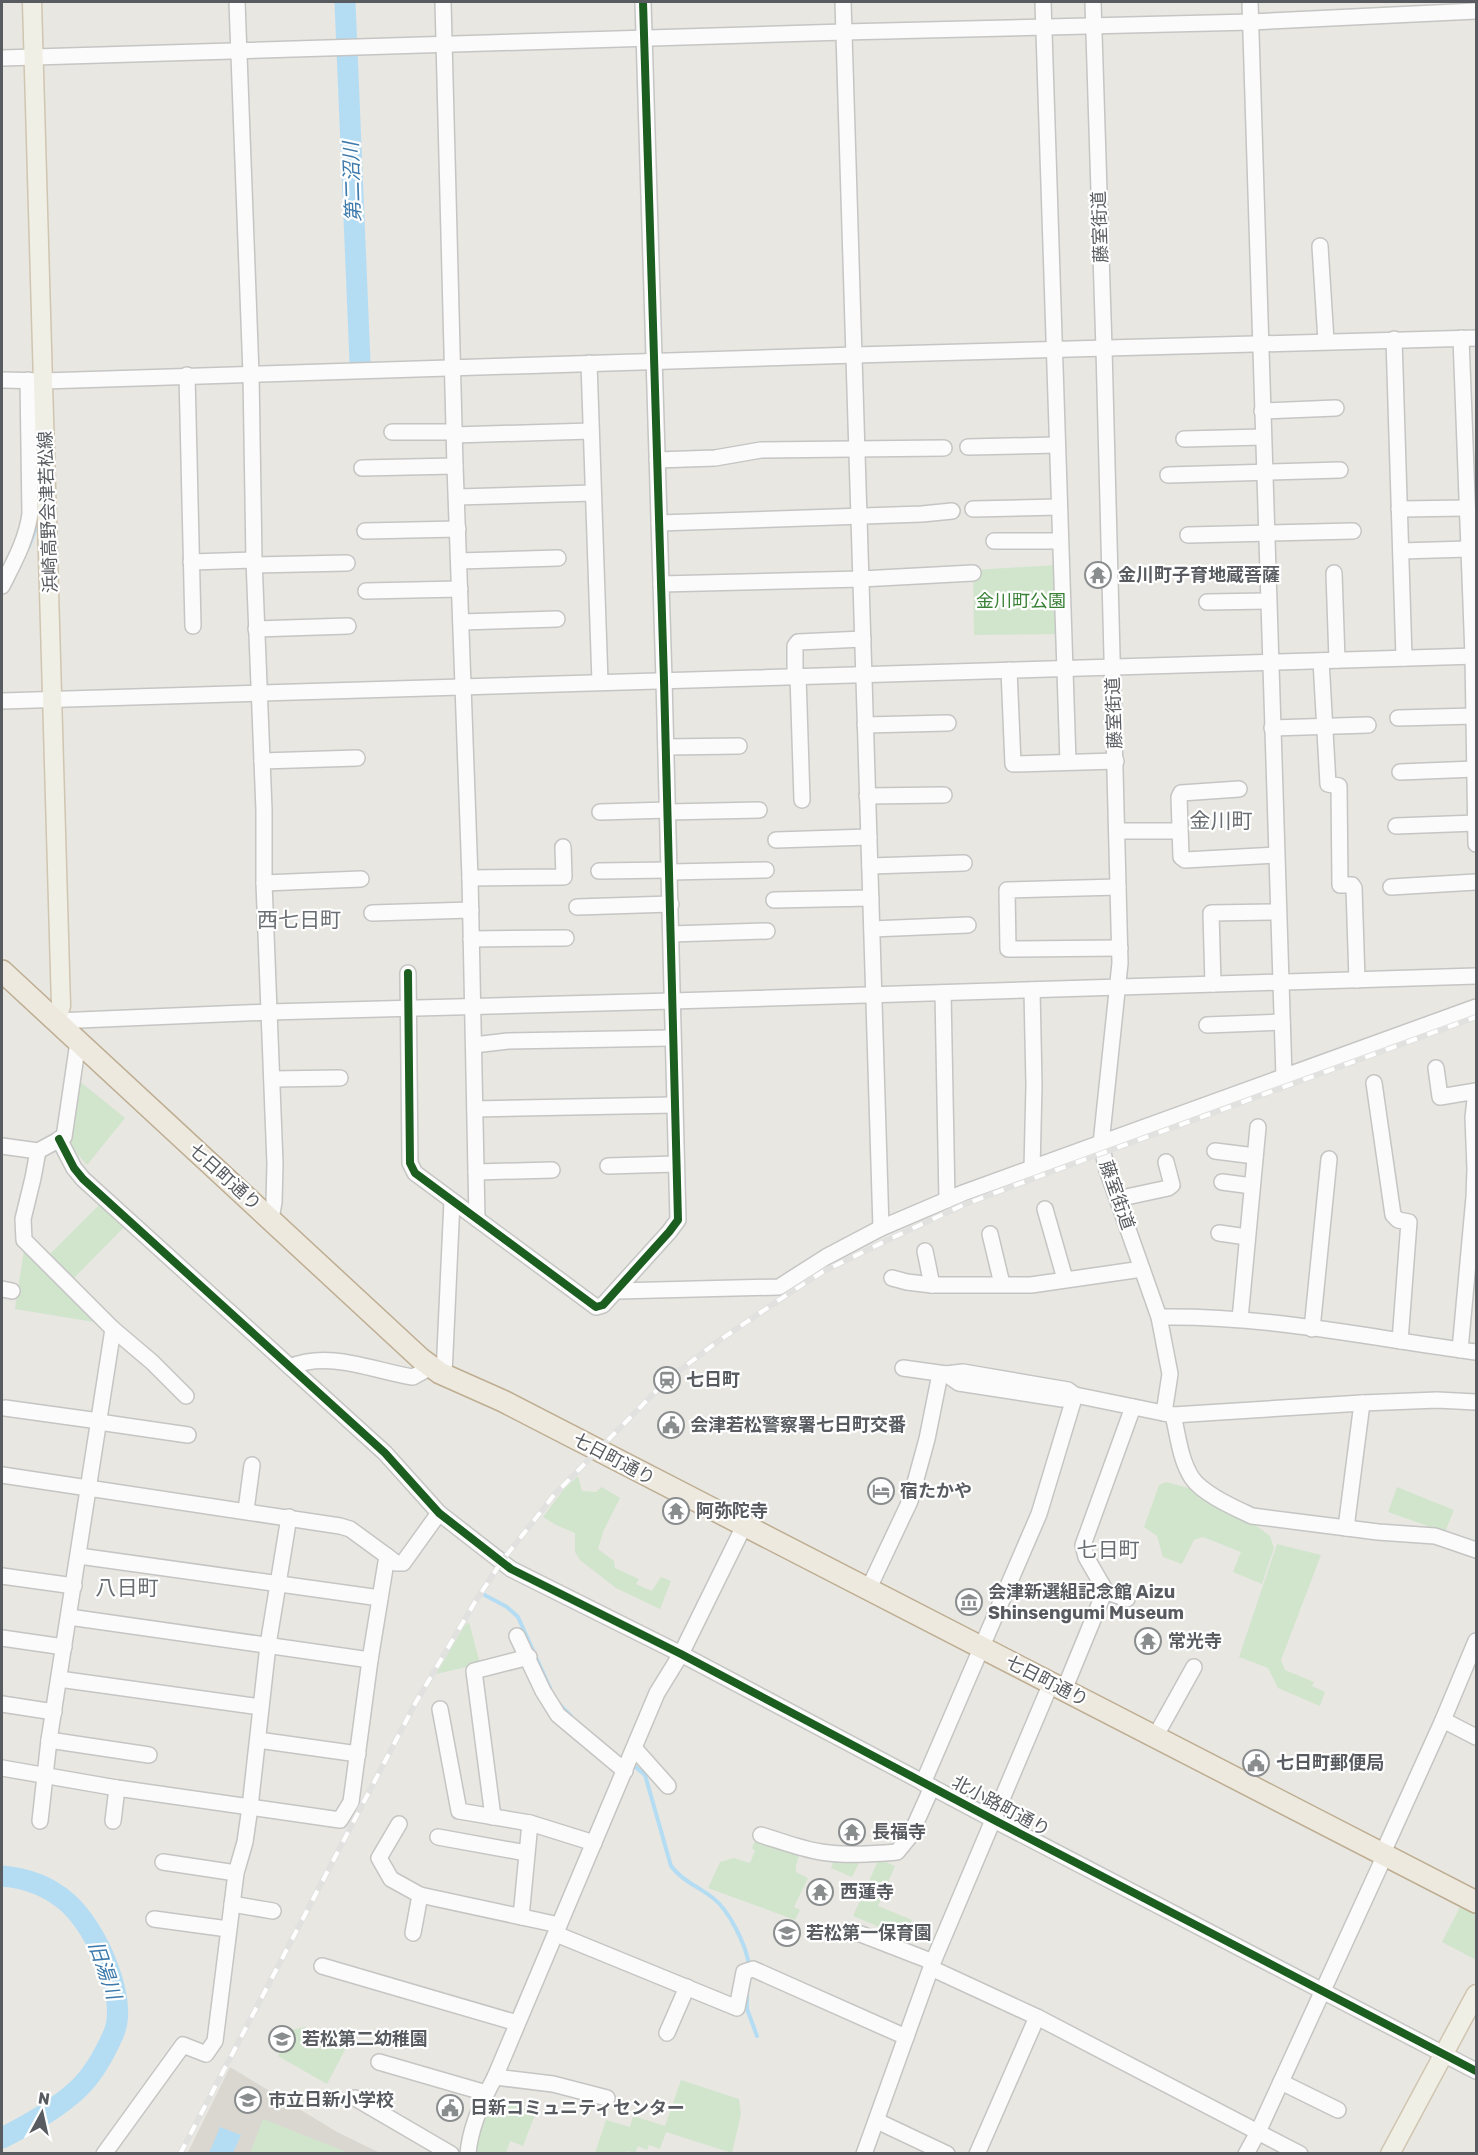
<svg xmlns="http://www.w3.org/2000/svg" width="1478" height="2155" viewBox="0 0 1478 2155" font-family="Rubik,'Noto Sans JP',sans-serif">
	<rect width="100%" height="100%" fill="#e8e7e2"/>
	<!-- education -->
	<path fill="#dad7d1" d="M 230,2067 L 337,2132 L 380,2153 L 187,2154 Z"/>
	<!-- green -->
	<g fill="#d1e5cd">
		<path d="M 1058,565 L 1060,634 L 974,635 L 973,570 Z"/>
		<path d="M 78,1080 L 125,1118 L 87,1165 L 74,1150 L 71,1142 Z"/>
		<path d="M 103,1201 L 128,1223 L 70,1282 L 106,1324 L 15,1309 L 25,1243 L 43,1261 Z"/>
		<path d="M 578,1476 L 582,1491 L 596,1492 L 602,1487 L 620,1498 L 603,1532 L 598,1549 L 614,1561 L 615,1568 L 639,1579 L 636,1584 L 652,1591 L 661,1577 L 671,1581 L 660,1609 L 616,1588 L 580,1560 L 575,1552 L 575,1533 L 556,1525 L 543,1517 L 564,1489 Z"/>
		<path d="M 1166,1482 L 1196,1490 L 1254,1524 L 1270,1536 L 1274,1548 L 1262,1584 L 1233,1572 L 1241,1552 L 1203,1537 L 1194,1540 L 1182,1564 L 1163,1557 L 1157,1536 L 1144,1527 L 1159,1485 Z"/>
		<path d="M 1397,1487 L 1454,1510 L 1445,1532 L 1388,1512 Z"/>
		<path d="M 1277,1544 L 1321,1555 L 1281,1660 L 1285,1670 L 1314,1682 L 1312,1686 L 1325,1692 L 1320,1706 L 1278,1688 L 1268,1668 L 1239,1657 Z"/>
		<path d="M 469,1622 L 480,1664 L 436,1674 L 461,1629 Z"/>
		<path d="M 759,1839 L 800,1852 L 796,1866 L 796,1872 L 808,1878 L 794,1907 L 800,1910 L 795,1920 L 708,1888 L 720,1862 L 734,1858 L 750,1863 L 755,1851 L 752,1848 L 754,1843 Z"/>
		<path d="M 861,1859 L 852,1877 L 831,1868 L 834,1860 Z"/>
		<path d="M 879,1859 L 895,1866 L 878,1906 L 912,1920 L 904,1937 L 853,1916 Z"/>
		<path d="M 1462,1903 L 1476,1912 L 1476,1960 L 1442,1942 Z"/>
		<path d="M 305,2027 L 346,2048 L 327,2084 L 278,2056 L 291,2030 Z"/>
		<path d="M 681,2080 L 739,2099 L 741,2114 L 732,2153 L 666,2132 L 660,2149 L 649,2145 L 647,2150 L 638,2146 L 635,2153 L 626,2151 L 625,2153 L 595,2153 L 606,2120 L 630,2127 L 633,2116 L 665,2126 Z"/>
		<path d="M 491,2098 L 536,2112 L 523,2146 L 510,2141 L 506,2153 L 472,2154 Z"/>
		<path d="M 263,2119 L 349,2153 L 250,2153 Z"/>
	</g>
	<!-- water -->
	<path fill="#b4ddf4" d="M 220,2127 L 241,2135 L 233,2153 L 209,2153 Z"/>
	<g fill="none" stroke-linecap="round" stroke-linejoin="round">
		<!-- stream -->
		<g stroke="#b4ddf4" stroke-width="4">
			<path d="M 29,546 L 39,520"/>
			<path d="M 481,1593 L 507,1607 L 518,1617 L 550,1688"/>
			<path d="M 560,1705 L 571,1716"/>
			<path d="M 632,1764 L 645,1775 L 671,1866 C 681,1880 699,1887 713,1898 C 729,1910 746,1945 749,1965"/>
			<path d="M 747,1996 L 747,2009 L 757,2036"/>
		</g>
		<!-- river -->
		<g stroke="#b4ddf4" stroke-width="21">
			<path d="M 345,2 L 360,362"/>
			<path d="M 2,1876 C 27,1878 49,1886 68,1903 C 95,1927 130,1999 113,2035 C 105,2053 92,2076 78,2089 C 57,2109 28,2125 2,2138"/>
		</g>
		<defs>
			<g id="minor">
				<path d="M 237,2 L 251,374 L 254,560 L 264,810 L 264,883 L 275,1164 L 274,1202 L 271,1219"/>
				<path d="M 443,2 L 455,466 L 470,878 L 477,1219"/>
				<path d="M 843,2 L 881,1228"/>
				<path d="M 1043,2 L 1068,762"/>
				<path d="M 1093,2 L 1104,349 L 1120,963 L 1101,1144 L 1107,1170 L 1159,1317 L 1170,1374 L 1164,1413"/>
				<path d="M 1250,2 L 1284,1077"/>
				<path d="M 2,58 L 844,32 L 1251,22 L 1476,11"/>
				<path d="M 1320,246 L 1326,341"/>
				<path d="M 1461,338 L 1473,656 L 1476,844"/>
				<path d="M 1394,339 L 1404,658"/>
				<path d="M 589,363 L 600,682"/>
				<path d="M 187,375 L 193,626"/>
				<path d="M 2,380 L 44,381 L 855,355 L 1476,338"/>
				<path d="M 1262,411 L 1336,408"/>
				<path d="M 392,432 L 454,432"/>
				<path d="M 454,435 L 591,431"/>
				<path d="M 1184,439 L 1263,437"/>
				<path d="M 968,447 L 1057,445"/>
				<path d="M 657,460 L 715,458 L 761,450 L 944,448"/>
				<path d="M 362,468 L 455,466"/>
				<path d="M 1168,475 L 1340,470"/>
				<path d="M 457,497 L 593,493"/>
				<path d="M 973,509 L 1059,507"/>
				<path d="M 1399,509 L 1467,508"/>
				<path d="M 659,523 L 922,514 L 952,511"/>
				<path d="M 365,531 L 458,529"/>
				<path d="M 1188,535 L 1353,531"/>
				<path d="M 994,541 L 1060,541"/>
				<path d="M 1401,551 L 1468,549"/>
				<path d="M 459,561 L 558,558"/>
				<path d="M 191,562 L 254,560"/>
				<path d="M 254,565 L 347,563"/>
				<path d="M 1334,573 L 1337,660"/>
				<path d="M 661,584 L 861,579 L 973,573"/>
				<path d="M 2,586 C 14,562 26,541 30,514 L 28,380"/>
				<path d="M 366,591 L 460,589"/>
				<path d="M 1207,602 L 1268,601"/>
				<path d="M 461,622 L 557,619"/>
				<path d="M 256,629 L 348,626"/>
				<path d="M 1321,661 L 1328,784 L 1339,786 L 1340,885 L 1352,885 L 1354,888 L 1357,980"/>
				<path d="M 1009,670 L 1013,764 L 1116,761"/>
				<path d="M 795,676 L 795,646 L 798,642 L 863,639"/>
				<path d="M 798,676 L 802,800"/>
				<path d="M 2,701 L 1476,656"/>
				<path d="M 1398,718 L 1474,716"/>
				<path d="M 865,725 L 948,723"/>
				<path d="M 1272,728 L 1368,725"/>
				<path d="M 666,747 L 739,746"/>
				<path d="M 262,761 L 357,758"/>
				<path d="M 1400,772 L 1475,769"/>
				<path d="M 1239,789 L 1181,793 L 1179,797 L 1181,857 L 1185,860 L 1276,855"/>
				<path d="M 867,796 L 944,795"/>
				<path d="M 600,812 L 668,810"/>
				<path d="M 668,812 L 759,810"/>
				<path d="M 1396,826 L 1476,823"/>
				<path d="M 1118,831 L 1179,831"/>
				<path d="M 776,840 L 869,837"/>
				<path d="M 870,866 L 964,863"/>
				<path d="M 599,871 L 670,870"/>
				<path d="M 670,872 L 766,870"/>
				<path d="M 470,878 L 564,877 L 563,847"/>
				<path d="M 264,883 L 361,879"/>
				<path d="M 1118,887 L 1007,890 L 1008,949 L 1120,948"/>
				<path d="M 1391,887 L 1476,882"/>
				<path d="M 774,900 L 871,898"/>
				<path d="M 577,907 L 671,904"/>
				<path d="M 372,913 L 471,910"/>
				<path d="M 872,929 L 968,925"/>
				<path d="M 671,934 L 767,931"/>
				<path d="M 471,939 L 566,938"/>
				<path d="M 408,973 L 410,1163 L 415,1173 L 596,1307 L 603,1305 L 669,1232 L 678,1220 L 664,680 L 643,2"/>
				<path d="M 1213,984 L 1211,913 L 1278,912"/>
				<path d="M 943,993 L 947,1200"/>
				<path d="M 56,1021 L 270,1012 L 672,1001 L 1476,976"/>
				<path d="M 1207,1025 L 1282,1022"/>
				<path d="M 474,1045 L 508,1041 L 672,1038"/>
				<path d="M 1436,1068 L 1440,1097 L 1476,1091 L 1473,1117 L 1475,1169 L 1474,1197 L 1460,1350"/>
				<path d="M 272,1079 L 340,1078"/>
				<path d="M 1374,1083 L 1393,1215 L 1398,1220 L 1409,1222 L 1400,1341"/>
				<path d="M 475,1109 L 674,1105"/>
				<path d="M 59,1139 L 74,1168 L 83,1179 L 385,1453 L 439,1513 L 511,1569 L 681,1654 L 994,1820 L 1476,2071"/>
				<path d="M 2,1146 L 38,1151 L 64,1137 L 78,1042"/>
				<path d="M 38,1151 L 33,1178 L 23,1219 L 24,1240 L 113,1329 L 152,1362 L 186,1396"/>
				<path d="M 1215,1151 L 1255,1156"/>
				<path d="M 608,1166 L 676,1164"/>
				<path d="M 1032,1169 L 1034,1085 L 1032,990"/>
				<path d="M 476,1172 L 552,1170"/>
				<path d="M 1222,1182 L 1252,1186"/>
				<path d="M 1117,1199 L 1168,1188 L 1172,1185 L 1166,1162"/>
				<path d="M 1045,1209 L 1065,1279"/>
				<path d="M 1219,1233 L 1247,1237"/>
				<path d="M 990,1234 L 1002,1284"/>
				<path d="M 925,1251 L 932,1285"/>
				<path d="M 892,1278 L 907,1282 L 932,1285 L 1031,1285 L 1142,1269"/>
				<path d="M 2,1289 L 12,1291"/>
				<path d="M 617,1291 L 779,1287 L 826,1257 L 881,1228 L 963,1193 L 1476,1007"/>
				<path d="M 1159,1317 C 1265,1315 1371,1338 1476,1352"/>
				<path d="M 1240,1319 L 1258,1127"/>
				<path d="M 1312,1329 L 1329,1159"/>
				<path d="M 290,1367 C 329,1350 374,1371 413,1377 L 431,1367"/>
				<path d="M 903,1368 L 946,1374 L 959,1383 L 1062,1399 L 1075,1395 L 1173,1415 L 1362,1403 L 1437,1400 L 1476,1402"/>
				<path d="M 444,1374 L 452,1201"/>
				<path d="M 5,1408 L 99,1421"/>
				<path d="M 1173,1415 C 1178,1435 1180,1460 1192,1478 C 1203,1494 1235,1508 1252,1516 L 1378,1532 L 1435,1536 L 1476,1550"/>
				<path d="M 99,1422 L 188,1435"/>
				<path d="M 2,1475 L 340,1526 L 350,1529 L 387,1556"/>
				<path d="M 246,1510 L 252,1465"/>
				<path d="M 1346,1528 L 1362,1403"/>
				<path d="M 79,1556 L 380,1598"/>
				<path d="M 2,1576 L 74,1586"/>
				<path d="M 868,1590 L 910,1501 L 927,1439 L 940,1374"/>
				<path d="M 1104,1591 L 1127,1599"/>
				<path d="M 69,1617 L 370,1660"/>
				<path d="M 517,1636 L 543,1691 L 558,1715 L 625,1771"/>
				<path d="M 2,1638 L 64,1647"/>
				<path d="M 59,1679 L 260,1707"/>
				<path d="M 1064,1690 L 1104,1593 L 1104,1588 L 1086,1557 L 1083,1545 L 1133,1407"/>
				<path d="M 2,1704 L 54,1712"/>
				<path d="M 440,1709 L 459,1811 L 530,1823 L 521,1917"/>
				<path d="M 1443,1720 L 1476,1737"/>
				<path d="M 1155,1737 L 1194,1667"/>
				<path d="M 49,1740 L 149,1755"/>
				<path d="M 258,1740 L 358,1754"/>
				<path d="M 635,1749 L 668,1786"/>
				<path d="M 2,1768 L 117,1788 L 340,1820 L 351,1802 L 370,1660 L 387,1556 L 396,1563 L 403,1563 L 439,1513"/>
				<path d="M 923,1783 L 1039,1514 L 1075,1395 L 1068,1390 L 963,1372 L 946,1374"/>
				<path d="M 493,1817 L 474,1671 L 529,1657"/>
				<path d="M 40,1821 L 49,1740 L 113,1329"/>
				<path d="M 113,1821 L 117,1788"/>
				<path d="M 530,1823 L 594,1843"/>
				<path d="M 399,1824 L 379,1858 L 391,1879 L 420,1895 L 559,1925"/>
				<path d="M 761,1835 C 781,1841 801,1849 821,1852 C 846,1856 872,1854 897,1852 L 910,1836 L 932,1787"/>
				<path d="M 438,1837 L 526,1853"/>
				<path d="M 163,1862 L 236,1873"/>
				<path d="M 232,1904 L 273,1911"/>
				<path d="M 154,1919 L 228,1929"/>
				<path d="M 413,1933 L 420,1895"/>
				<path d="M 858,1933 L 933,1962"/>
				<path d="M 556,1934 L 737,2008 L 744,1972 L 753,1969 L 906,2037"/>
				<path d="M 322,1966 L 517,2023"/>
				<path d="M 931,1968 L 1037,2017 L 1300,2154"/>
				<path d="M 667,2033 L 687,1987"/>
				<path d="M 379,2062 L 486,2093"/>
				<path d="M 495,2077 L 553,2084 L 607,2098"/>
				<path d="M 1281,2082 L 1338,2110"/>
				<path d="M 355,2098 L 451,2154"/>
				<path d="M 877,2121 L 947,2154"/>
				<path d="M 104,2154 L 183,2045 L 206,2054 L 215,2041 L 236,1873 L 245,1842 L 250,1807 L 268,1645 L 289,1517"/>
				<path d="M 468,2154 C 470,2128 483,2099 495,2077 L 657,1693 L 681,1654 L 744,1526"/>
				<path d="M 864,2154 L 933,1962 L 1051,1683"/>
				<path d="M 977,2154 L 1037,2017"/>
				<path d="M 1246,2154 L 1258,2132 L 1380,1866 L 1386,1846 L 1443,1720 L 1476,1641"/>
			</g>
			<g id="major">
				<path d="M 32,2 L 61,1006 L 56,1021"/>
				<path d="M 1390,2154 L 1476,1994"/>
			</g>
			<path id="highway" d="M 2,971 L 421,1359 L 440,1373 L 503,1401 L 1476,1902"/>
		</defs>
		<!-- minor casing -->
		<use href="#minor" stroke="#c5c5c4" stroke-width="18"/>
		<!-- major casing -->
		<use href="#major" stroke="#d0c5b0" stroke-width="21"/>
		<!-- highway casing -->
		<use href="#highway" stroke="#bead91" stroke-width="24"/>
		<!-- minor -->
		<use href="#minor" stroke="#fcfbfb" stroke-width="15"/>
		<!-- major -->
		<use href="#major" stroke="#f0efe5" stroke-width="18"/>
		<!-- highway -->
		<use href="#highway" stroke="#ede9df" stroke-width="21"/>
		<defs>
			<path id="rail" d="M 180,2154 L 416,1702 L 475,1602 L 502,1561 L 554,1495 L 667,1380 L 717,1342 L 788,1294 L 824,1271 L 894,1237 L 963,1205 L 1045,1174 L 1476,1017"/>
		</defs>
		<!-- rail casing -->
		<use href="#rail" stroke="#e1e1e0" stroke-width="6"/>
		<!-- rail -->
		<use href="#rail" stroke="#fff" stroke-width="4" stroke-dasharray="11" stroke-linecap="butt"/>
		<defs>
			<g id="cycleway">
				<path d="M 408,973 L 410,1163 L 415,1173 L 596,1307 L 603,1305 L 669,1232 L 678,1220 L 664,680 L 643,2"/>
				<path d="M 59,1139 L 74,1168 L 83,1179 L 385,1453 L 439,1513 L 511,1569 L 681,1654 L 994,1820 L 1476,2071"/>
			</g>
		</defs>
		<!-- cycleway casing -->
		<use href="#cycleway" stroke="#fff" stroke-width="11"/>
		<!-- cycleway -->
		<use href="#cycleway" stroke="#1b5e20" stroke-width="8"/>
	</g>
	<!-- icons -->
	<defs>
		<symbol id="temple-ring" viewBox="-11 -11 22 22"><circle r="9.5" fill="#fff" stroke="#8a8d8e" stroke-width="1.5"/><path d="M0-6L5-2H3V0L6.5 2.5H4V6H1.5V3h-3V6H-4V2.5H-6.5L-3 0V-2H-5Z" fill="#8a8d8e"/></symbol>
		<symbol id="station-ring" viewBox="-11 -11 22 22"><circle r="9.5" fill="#fff" stroke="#8a8d8e" stroke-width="1.5"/><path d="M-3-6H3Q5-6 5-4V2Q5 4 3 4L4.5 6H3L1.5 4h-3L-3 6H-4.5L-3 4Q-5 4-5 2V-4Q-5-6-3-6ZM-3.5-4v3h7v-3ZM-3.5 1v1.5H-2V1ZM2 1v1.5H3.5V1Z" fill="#8a8d8e"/></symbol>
		<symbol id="civic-ring" viewBox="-11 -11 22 22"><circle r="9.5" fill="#fff" stroke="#8a8d8e" stroke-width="1.5"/><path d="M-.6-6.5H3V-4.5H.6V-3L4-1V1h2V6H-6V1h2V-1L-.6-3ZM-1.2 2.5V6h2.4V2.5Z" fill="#8a8d8e"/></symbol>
		<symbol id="hotel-ring" viewBox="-11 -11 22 22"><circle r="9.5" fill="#fff" stroke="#8a8d8e" stroke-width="1.5"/><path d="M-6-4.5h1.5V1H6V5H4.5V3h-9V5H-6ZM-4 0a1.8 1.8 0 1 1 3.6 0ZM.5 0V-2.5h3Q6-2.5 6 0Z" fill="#8a8d8e"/></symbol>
		<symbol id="museum-ring" viewBox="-11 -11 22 22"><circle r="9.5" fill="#fff" stroke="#8a8d8e" stroke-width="1.5"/><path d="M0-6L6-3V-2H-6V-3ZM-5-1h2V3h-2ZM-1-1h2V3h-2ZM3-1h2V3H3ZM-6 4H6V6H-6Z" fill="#8a8d8e"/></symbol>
		<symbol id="school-ring" viewBox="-11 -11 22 22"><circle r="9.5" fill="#fff" stroke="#8a8d8e" stroke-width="1.5"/><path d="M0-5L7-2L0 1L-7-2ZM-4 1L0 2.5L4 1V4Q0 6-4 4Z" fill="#8a8d8e"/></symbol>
	</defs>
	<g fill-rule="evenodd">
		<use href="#temple-ring" x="1083" y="560" width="30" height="30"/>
		<use href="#station-ring" x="652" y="1365" width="30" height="30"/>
		<use href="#civic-ring" x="656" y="1410" width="30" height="30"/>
		<use href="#hotel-ring" x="866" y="1476" width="30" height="30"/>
		<use href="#temple-ring" x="661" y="1496" width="30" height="30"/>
		<use href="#museum-ring" x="954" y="1587" width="30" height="30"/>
		<use href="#temple-ring" x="1133" y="1626" width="30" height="30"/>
		<use href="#civic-ring" x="1241" y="1748" width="30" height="30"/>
		<use href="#temple-ring" x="837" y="1817" width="30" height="30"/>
		<use href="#temple-ring" x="805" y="1877" width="30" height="30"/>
		<use href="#school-ring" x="772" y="1918" width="30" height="30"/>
		<use href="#school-ring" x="267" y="2024" width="30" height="30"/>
		<use href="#school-ring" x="233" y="2085" width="30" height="30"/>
		<use href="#civic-ring" x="435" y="2093" width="30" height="30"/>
	</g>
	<g text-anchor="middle" stroke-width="4.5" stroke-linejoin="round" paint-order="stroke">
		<!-- street labels -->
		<g font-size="18" fill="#585c60" stroke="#fff">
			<text transform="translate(1100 227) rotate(-92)" y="6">藤室街道</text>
			<text transform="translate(48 512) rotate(-92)" y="6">浜崎高野会津若松線</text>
			<text transform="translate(1114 713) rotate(-92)" y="6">藤室街道</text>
			<text transform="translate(225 1177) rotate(42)" y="6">七日町通り</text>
			<text transform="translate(1117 1195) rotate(71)" y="6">藤室街道</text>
			<text transform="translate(614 1459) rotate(28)" y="6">七日町通り</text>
			<text transform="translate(1047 1681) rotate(27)" y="6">七日町通り</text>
			<text transform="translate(1001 1806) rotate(28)" y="6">北小路町通り</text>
		</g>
		<!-- poi labels -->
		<g font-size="18" font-weight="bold" fill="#585c60" stroke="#fff" text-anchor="start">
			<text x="1118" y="581">金川町子育地蔵菩薩</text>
			<text x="686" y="1386">七日町</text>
			<text x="690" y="1431">会津若松警察署七日町交番</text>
			<text x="900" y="1497">宿たかや</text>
			<text x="696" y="1517">阿弥陀寺</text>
			<text x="988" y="1598">会津新選組記念館 Aizu<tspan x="988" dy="21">Shinsengumi Museum</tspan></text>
			<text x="1168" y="1647">常光寺</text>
			<text x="1276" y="1769">七日町郵便局</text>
			<text x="872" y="1838">長福寺</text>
			<text x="840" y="1898">西蓮寺</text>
			<text x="806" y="1939">若松第一保育園</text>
			<text x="302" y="2045">若松第二幼稚園</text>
			<text x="268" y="2106">市立日新小学校</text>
			<text x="470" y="2114">日新コミュニティセンター</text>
		</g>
		<!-- park labels -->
		<g font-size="18" fill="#388136" stroke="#fff">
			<text x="1021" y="607">金川町公園</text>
		</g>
		<!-- water labels -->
		<g font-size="20" font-style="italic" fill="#3e7bac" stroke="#fff">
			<text transform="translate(352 182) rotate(-92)" y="7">第二沼川</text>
			<text transform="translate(105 1970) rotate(71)" y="7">旧湯川</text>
		</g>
		<!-- quarter labels -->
		<g font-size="21" fill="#696e72" stroke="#fff">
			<text x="1221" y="828">金川町</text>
			<text x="299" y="927">西七日町</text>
			<text x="1108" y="1557">七日町</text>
			<text x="127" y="1595">八日町</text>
		</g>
	</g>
	<!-- border -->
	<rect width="1478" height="2155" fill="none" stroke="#585c60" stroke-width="6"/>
	<!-- north arrow -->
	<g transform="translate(42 2113) rotate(8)" stroke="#ffffff" stroke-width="4.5" paint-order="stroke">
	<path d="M0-4.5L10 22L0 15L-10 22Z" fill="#585c60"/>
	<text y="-9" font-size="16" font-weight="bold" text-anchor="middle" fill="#585c60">N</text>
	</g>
</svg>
